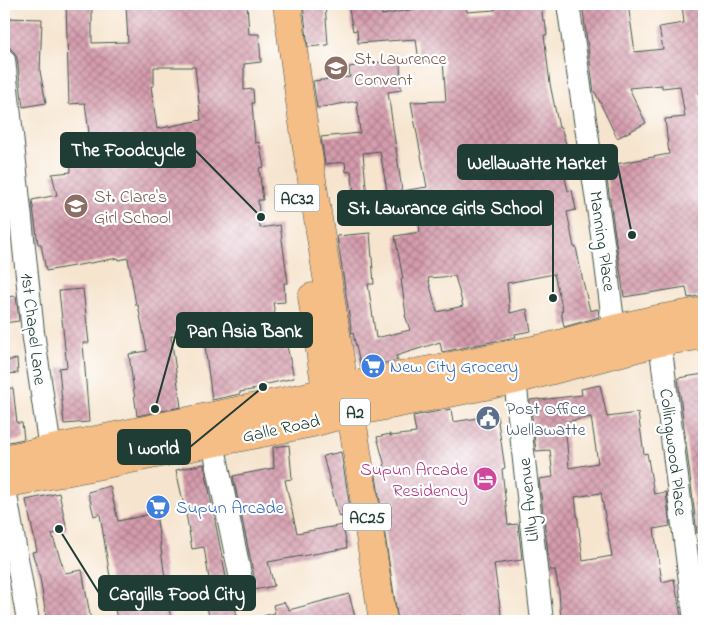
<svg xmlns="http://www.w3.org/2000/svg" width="708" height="625" viewBox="0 0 708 625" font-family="'Indie Flower',sans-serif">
	<defs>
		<pattern id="building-cross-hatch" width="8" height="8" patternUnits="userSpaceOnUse" patternTransform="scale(1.25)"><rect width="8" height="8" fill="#d59bac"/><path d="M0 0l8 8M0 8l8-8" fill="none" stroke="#ac808d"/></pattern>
	</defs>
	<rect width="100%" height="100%" fill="#fff"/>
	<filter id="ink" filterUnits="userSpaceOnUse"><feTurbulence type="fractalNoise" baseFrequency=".02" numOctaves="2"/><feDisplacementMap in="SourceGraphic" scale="10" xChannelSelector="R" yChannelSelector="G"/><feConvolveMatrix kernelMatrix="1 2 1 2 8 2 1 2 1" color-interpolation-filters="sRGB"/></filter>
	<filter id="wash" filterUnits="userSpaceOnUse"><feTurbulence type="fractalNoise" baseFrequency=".0096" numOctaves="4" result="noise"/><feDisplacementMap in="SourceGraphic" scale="20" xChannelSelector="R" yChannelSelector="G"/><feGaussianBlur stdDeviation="1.12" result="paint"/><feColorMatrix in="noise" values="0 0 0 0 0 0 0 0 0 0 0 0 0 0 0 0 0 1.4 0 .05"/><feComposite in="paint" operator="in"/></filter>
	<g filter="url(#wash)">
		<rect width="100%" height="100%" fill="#f6e4ce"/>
		<g id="blocks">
			<!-- building -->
			<g fill="url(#building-cross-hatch)" fill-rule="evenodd">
				<path d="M 66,4 L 92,4 L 92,43 L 128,42 L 126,4 L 195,4 L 195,6 L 219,4 L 247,4 L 249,34 L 259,34 L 261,62 L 244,64 L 244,90 L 253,89 L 254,103 L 252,103 L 255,143 L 259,142 L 264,167 L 259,168 L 263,200 L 258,200 L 260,228 L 280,225 L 288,283 L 284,283 L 285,302 L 273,303 L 281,347 L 287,346 L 294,378 L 263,385 L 263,388 L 240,392 L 240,394 L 212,400 L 203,331 L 171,336 L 181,407 L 137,416 L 129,354 L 147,351 L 138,305 L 136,305 L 128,258 L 119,260 L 118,258 L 46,271 L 41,244 L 38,244 L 32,200 L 57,195 L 52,174 L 71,172 L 70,140 L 89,133 L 85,103 L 69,104 ZM 154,67 L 195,67 L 201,120 L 157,129 L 151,86 L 154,86 Z"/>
				<path d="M 303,4 L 325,4 L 328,45 L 308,47 Z"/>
				<path d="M 348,4 L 380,4 L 382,15 L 420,8 L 419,4 L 466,4 L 467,12 L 495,10 L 494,4 L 541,4 L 543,21 L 545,21 L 547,35 L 544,35 L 550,84 L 559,128 L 561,127 L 566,144 L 559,146 L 563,165 L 537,178 L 564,173 L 568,191 L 572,190 L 576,210 L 567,212 L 574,247 L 576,247 L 582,277 L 590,311 L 598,309 L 599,317 L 564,327 L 561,311 L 563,311 L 554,274 L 507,283 L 510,313 L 527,309 L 531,331 L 515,334 L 516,337 L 442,352 L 440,342 L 396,356 L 398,360 L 361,368 L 353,333 L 352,334 L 337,236 L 370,233 L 374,284 L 368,284 L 376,338 L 410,330 L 405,315 L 406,315 L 401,279 L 403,279 L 395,236 L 420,232 L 416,204 L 390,208 L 380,151 L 363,153 L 369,221 L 358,222 L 351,171 L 346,172 L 345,162 L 325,164 L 321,137 L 360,133 L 357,101 L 317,108 L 313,81 L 350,77 L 349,67 L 400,59 L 401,90 L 388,92 L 402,191 L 427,187 L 411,102 L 446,101 L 443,61 L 419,62 L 416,39 L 358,43 L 357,30 L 353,31 ZM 455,276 L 463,306 L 437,312 L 428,278 Z"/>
				<path d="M 582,4 L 628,4 L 635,52 L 663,49 L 659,27 L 684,23 L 682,4 L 704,4 L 704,42 L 700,42 L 704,68 L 704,91 L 699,92 L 704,130 L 704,295 L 688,298 L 686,287 L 624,297 L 605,166 L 669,154 L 665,119 L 685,117 L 680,86 L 662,88 L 662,85 L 629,88 L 646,123 L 617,138 L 595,92 L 594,92 Z"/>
				<path d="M 5,18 L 42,19 L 40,71 L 46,103 L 23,107 L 17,58 L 14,52 L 10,48 L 4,47 Z"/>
				<path d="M 83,289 L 89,343 L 83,343 L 89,422 L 64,424 L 59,368 L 67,367 L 59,291 Z"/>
				<path d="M 16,296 L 19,321 L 4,323 L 4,297 Z"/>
				<path d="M 17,359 L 18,373 L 4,374 L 4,361 Z"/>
				<path d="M 704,374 L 704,532 L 697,533 L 678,378 Z"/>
				<path d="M 600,385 L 607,417 L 638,413 L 644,454 L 647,453 L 654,494 L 666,492 L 670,526 L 654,529 L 662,582 L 674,579 L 682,621 L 620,621 L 620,618 L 578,621 L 561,621 L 559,591 L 555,570 L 550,570 L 539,479 L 553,477 L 550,450 L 536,451 L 530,400 L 539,399 L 539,400 L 582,395 L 581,389 ZM 591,417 L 598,463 L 569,468 L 565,422 ZM 601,493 L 612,556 L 583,561 L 575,497 Z"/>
				<path d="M 13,388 L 17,423 L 22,423 L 24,439 L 4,443 L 4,389 Z"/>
				<path d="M 451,409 L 453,422 L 497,415 L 505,468 L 502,469 L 508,525 L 518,524 L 522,560 L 494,564 L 502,621 L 464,621 L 463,615 L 432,619 L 433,621 L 398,621 L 375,469 L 385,466 L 377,437 L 390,434 L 390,436 L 416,433 L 413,416 Z"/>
				<path d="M 289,445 L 292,479 L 285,480 L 297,533 L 343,525 L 347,548 L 268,562 L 274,586 L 254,590 L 255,581 L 233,476 L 274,468 L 273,447 Z"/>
				<path d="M 341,452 L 351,514 L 339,517 L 323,456 Z"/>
				<path d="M 204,464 L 231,603 L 234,602 L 238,621 L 210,621 L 206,602 L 195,604 L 191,582 L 209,579 L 204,547 L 192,549 L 187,519 L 176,470 Z"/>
				<path d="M 110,486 L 118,521 L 156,513 L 171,621 L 117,621 L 100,514 L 94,516 L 88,492 Z"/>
				<path d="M 59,493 L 67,530 L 52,534 L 65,573 L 82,570 L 91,621 L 47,621 L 40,578 L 32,552 L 37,551 L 26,500 Z"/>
				<path d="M 349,594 L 356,621 L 264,621 L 263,616 L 275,613 L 273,605 L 284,602 L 289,610 Z"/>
			</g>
		</g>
	</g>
	<g filter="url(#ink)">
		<use href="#blocks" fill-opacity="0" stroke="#3f564b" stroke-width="1"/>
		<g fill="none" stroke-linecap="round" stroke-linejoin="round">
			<defs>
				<g id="minor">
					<path d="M 568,4 L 604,249 L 614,329"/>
					<path d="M 4,60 L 33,332 L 50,449"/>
					<path d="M 660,342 L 695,621"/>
					<path d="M 515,380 L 542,621"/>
					<path d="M 213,443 L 242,584"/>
					<path d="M 4,484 L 28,621"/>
				</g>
				<g id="major">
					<path d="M 287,4 L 302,116 L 341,366 L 343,388 L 354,432 L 383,621"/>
					<path d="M 312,297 L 329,410"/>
				</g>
				<g id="highway">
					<path d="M 4,459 L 305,397 L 374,381 L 548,347 L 614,329 L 658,319 L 704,311"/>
					<path d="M 4,484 L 312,423 L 349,413 L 515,380 L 660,342 L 704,335"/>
				</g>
			</defs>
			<!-- minor casing -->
			<use href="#minor" stroke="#3f564b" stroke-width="24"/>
			<!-- major casing -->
			<use href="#major" stroke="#3f564b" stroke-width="29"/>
			<!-- highway casing -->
			<use href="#highway" stroke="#3f564b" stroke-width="29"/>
			<!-- minor -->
			<use href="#minor" stroke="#fff" stroke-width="22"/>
			<!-- major -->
			<use href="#major" stroke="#f6be87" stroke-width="28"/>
			<!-- highway -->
			<use href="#highway" stroke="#f6be87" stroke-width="28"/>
		</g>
	</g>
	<!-- icons -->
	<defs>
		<symbol id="school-disc" viewBox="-11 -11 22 22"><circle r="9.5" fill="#8d6e63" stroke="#fff"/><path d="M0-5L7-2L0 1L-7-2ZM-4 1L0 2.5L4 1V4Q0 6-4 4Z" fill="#fff"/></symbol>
		<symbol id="supermarket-disc" viewBox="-11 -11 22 22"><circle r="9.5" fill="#3f7fe0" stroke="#fff"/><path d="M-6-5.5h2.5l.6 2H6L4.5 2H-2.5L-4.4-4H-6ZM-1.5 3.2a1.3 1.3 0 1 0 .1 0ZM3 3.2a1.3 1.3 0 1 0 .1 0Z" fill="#fff"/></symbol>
		<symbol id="civic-disc" viewBox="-11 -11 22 22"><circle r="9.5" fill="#5c6f8a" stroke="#fff"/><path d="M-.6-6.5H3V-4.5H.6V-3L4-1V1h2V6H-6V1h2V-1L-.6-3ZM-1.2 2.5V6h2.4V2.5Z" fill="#fff"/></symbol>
		<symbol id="hotel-disc" viewBox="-11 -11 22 22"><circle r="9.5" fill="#d1479c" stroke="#fff"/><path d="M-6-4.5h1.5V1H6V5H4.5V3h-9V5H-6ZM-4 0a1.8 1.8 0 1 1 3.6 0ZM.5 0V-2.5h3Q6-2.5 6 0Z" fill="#fff"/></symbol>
	</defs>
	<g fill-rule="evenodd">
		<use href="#school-disc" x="322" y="54" width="28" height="28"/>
		<use href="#school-disc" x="62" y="192" width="28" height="28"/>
		<use href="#supermarket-disc" x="359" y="352" width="28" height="28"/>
		<use href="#civic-disc" x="474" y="404" width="28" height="28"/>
		<use href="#hotel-disc" x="471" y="465" width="28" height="28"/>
		<use href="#supermarket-disc" x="144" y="493" width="28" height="28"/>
	</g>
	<g text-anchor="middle" stroke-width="4.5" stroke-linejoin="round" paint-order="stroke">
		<!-- shield labels -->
		<g fill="#fff" stroke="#627771" stroke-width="1">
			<rect x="274.5" y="184.5" width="45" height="27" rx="4"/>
			<rect x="340" y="398.5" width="30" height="27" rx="4"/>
			<rect x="343" y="503.5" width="48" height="27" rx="4"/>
		</g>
		<g font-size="16" font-weight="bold" fill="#1f3d34">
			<text x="297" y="204">AC32</text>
			<text x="355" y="418">A2</text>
			<text x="367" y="523">AC25</text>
		</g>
		<!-- education labels -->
		<g font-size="18" fill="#785e54" stroke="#fff" text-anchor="start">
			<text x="354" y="64">St. Lawrence<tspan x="354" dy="21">Convent</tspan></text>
			<text x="94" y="202">St. Clare's<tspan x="94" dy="21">Girl School</tspan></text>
		</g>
		<!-- street labels -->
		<g font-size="18" fill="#1f3d34" stroke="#fff">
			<text transform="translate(603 241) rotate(82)" y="6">Manning Place</text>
			<text transform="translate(34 329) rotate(83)" y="6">1st Chapel Lane</text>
			<text transform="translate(281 428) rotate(-12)" y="6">Galle Road</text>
			<text transform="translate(674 452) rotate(83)" y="6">Collingwood Place</text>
			<text transform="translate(528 500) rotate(-96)" y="6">Lilly Avenue</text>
		</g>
		<!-- shop labels -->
		<g font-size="18" fill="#366cbe" stroke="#fff" text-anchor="start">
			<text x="390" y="372">New City Grocery</text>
			<text x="176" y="513">Supun Arcade</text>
		</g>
		<!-- service labels -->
		<g font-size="18" fill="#4e5e75" stroke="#fff" text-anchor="start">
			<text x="506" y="414">Post Office<tspan x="506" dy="21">Wellawatte</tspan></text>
		</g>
		<!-- hotel labels -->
		<g font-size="18" fill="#b23c85" stroke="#fff" text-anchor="end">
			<text x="468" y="475">Supun Arcade<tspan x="468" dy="21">Residency</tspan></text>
		</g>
	</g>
	<!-- callouts -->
	<path fill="none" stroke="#1f3d34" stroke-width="2" d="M261 217L195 150M632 235L617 162M553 298L553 208M155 409L177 330M263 387L190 447M59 529L99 593"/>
	<g fill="#1f3d34" stroke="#fff" stroke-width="2">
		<circle cx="261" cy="217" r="5"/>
		<circle cx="632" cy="235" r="5"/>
		<circle cx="553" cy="298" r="5"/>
		<circle cx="155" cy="409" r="5"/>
		<circle cx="263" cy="387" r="5"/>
		<circle cx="59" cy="529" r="5"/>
	</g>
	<g fill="#1f3d34" stroke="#1f3d34" stroke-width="2">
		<rect x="61" y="133" width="134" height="34" rx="5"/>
		<rect x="458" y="145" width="159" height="34" rx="5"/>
		<rect x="338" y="191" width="215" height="34" rx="5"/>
		<rect x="177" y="313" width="135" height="34" rx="5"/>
		<rect x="118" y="430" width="72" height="34" rx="5"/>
		<rect x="99" y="576" width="156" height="34" rx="5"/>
	</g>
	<g font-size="19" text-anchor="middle" font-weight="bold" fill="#fff">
		<text x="128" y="156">The Foodcycle</text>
		<text x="537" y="169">Wellawatte Market</text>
		<text x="445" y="214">St. Lawrance Girls School</text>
		<text x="245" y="337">Pan Asia Bank</text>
		<text x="154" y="454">I world</text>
		<text x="177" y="600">Cargills Food City</text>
	</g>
	<!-- margin -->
	<rect width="708" height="625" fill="none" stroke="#fff" stroke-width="20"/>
</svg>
